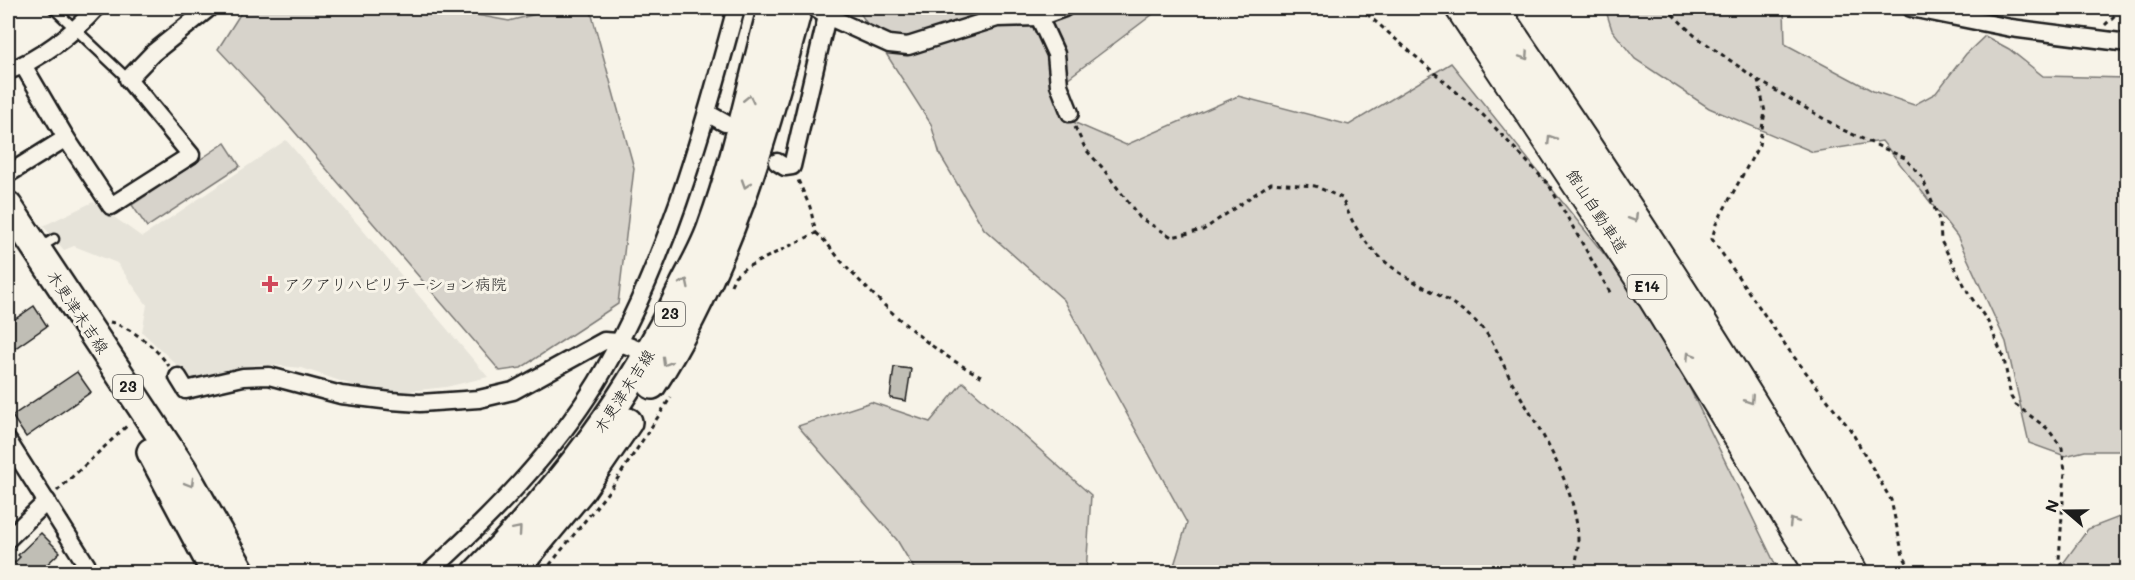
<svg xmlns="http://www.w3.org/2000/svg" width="2135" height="580" viewBox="0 0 2135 580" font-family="Mali,'Klee One',sans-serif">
	<rect width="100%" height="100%" fill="#f7f3e8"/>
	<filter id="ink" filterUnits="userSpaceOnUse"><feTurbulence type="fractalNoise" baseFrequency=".0167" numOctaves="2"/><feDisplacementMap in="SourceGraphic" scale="12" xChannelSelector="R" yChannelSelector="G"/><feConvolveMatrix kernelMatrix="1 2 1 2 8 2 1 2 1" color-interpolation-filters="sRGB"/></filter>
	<g filter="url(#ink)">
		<!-- built -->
		<path fill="#e6e3d9" d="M 286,140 L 488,377 L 446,387 L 400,392 L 355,386 L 302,368 L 260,364 L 190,383 L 178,366 L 142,332 L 147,305 L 117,263 L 74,246 L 64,250 L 43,226 L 93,202 L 142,237 Z"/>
		<!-- green -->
		<g fill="#d7d3cb" stroke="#7a7874" stroke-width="1.5">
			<path d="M 244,8 L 439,8 L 509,21 L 559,8 L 590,8 L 634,168 L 618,304 L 521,368 L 500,371 L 287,123 L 218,49 Z"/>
			<path d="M 857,8 L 1161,8 L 1063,82 L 1064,118 L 1126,145 L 1238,96 L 1349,125 L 1451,63 L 1656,319 L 1779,572 L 1172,572 L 1187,523 L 1064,300 L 984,229 L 940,155 L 931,124 Z"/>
			<path d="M 1605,8 L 1784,8 L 1785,44 L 1873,91 L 1914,105 L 1936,93 L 1966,54 L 1985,36 L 2009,49 L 2043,76 L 2127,78 L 2127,451 L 2085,451 L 2065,456 L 2029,443 L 2006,342 L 1957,236 L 1882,141 L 1813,152 L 1709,108 L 1635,59 L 1612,30 Z"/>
			<path d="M 225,143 L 240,166 L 147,227 L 132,205 Z"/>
			<path d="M 963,382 L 1091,495 L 1086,572 L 916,572 L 897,540 L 798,426 L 871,402 L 930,422 Z"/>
			<path d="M 2127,514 L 2127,572 L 2069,572 L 2064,562 L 2088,529 Z"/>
		</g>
		<!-- building -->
		<g fill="#c0beb5" stroke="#1c1c1c" stroke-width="1.5">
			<path d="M 34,306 L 47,326 L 8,353 L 8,324 Z"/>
			<path d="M 894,367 L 911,369 L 906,401 L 890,398 Z"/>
			<path d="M 77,372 L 91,392 L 26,437 L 12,416 Z"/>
			<path d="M 41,533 L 60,552 L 38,573 L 8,573 L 8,569 L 20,557 L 18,555 Z"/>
		</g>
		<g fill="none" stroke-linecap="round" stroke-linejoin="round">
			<defs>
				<g id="lane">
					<path d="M 53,8 L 128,79"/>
					<path d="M 39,248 L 54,239"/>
				</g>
				<g id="street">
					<path d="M 815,8 L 827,16"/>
					<path d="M 1911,8 L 2011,28 L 2128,43"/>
					<path d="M 1039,17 L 1056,54 L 1059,85 L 1070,113"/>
					<path d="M 23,65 L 66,138 L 111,206 L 191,155 L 128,79 L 153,53 L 209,8"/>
					<path d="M 8,71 C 39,60 74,33 96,8"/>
					<path d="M 707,113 L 725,123"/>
					<path d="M 777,162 L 785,167 L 792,166 L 827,16 L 889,44 L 908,46 L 997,18 L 1039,17 L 1064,8"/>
					<path d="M 8,174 L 66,138"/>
					<path d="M 178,377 L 186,390 L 243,377 L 269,376 L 341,395 L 391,401 L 420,403 L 479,399 L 513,391 L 604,341 L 618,342 L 649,354"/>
					<path d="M 8,441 L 91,572"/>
					<path d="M 8,539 L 47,501"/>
					<path d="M 430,572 C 492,515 552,455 597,382 C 666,266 701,136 736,8"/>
				</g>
				<g id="primary">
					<path d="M 8,206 L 182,468 L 241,572"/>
					<path d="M 652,385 C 726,271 764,138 798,8"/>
					<path d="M 151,452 L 215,572"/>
					<path d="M 477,572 C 563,486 630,397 683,287 C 693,267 705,247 712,226 C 738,155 752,80 772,8"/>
					<path d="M 513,572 L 582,489 L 628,422"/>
				</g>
				<g id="highway">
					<path d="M 1461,8 L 1653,297 L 1822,572"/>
					<path d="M 1493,8 C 1618,192 1742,378 1852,572"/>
				</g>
			</defs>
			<!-- lane casing -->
			<use href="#lane" stroke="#1c1c1c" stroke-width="13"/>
			<!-- street casing -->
			<use href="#street" stroke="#1c1c1c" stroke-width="21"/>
			<!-- primary casing -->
			<use href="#primary" stroke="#1c1c1c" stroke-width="32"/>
			<!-- highway casing -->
			<use href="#highway" stroke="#1c1c1c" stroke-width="34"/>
			<!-- path -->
			<g stroke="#1c1c1c" stroke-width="3" stroke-dasharray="4.5 4.5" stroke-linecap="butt">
				<path d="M 1360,8 L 1484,116 L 1549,185 L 1611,294"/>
				<path d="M 1666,8 L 1694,35 L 1758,80 L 1843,130 L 1905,158 L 1922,177 L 1940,222 L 1941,241 L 1969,294 L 1988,322 L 2004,359 L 2011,397 L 2016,405 L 2048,429 L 2062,448 L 2065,471 L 2059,560 L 2066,572"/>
				<path d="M 2105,25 L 2122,8"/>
				<path d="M 1758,80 L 1765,112 L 1759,145 L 1716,224 L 1712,239 L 1791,353 L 1850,429 L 1891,500 L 1903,556 L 1913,572"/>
				<path d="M 1075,127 L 1086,150 L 1101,166 L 1140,218 L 1172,237 L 1203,230 L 1271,183 L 1315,186 L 1342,198 C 1351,221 1362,241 1381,258 C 1411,286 1452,295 1482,328 C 1496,343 1504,369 1515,387 C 1544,437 1594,513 1573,572"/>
				<path d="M 816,233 C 827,241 839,260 850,271 C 890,312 930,351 983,377"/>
				<path d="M 731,285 L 735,276 L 745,268 L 816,233 L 810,207 L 798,180"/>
				<path d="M 110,322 C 133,328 155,347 169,366"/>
				<path d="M 57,491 L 129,424"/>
				<path d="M 544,572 L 612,487 L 671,397"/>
			</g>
			<!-- lane -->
			<use href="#lane" stroke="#f7f3e8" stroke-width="8"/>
			<!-- street -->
			<use href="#street" stroke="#f7f3e8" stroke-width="16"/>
			<!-- primary -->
			<use href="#primary" stroke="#f7f3e8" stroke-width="27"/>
			<!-- highway -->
			<use href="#highway" stroke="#f7f3e8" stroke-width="30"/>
		</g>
		<!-- one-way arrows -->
		<defs><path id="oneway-chevron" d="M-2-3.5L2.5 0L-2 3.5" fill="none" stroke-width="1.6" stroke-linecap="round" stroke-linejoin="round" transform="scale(1.5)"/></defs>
		<g stroke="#94928c">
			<use href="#oneway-chevron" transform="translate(1525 56) rotate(56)"/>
			<use href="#oneway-chevron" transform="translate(749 99) rotate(-77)"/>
			<use href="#oneway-chevron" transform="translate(1551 139) rotate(-123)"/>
			<use href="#oneway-chevron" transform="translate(746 184) rotate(108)"/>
			<use href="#oneway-chevron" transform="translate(1634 218) rotate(58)"/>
			<use href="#oneway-chevron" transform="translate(685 283) rotate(-64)"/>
			<use href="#oneway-chevron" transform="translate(1690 356) rotate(-122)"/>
			<use href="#oneway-chevron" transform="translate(666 362) rotate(120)"/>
			<use href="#oneway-chevron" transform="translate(1750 400) rotate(57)"/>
			<use href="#oneway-chevron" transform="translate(190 483) rotate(60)"/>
			<use href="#oneway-chevron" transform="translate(1793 522) rotate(-121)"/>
			<use href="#oneway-chevron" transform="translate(518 530) rotate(-49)"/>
		</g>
	</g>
	<!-- markers -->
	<path fill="#d1495b" stroke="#f7f3e8" stroke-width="2" d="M267 275h6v6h6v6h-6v6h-6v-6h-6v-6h6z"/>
	<g text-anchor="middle" stroke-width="6" stroke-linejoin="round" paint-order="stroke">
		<!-- shield labels -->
		<g fill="#f7f3e8" stroke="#5e5c59" stroke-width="1.5">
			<rect x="1627.5" y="275" width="39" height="24" rx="4.5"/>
			<rect x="655" y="302" width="30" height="24" rx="4.5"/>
			<rect x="113" y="375" width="30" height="24" rx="4.5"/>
		</g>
		<g font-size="15" font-weight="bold" fill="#1c1c1c">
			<text x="1647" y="292">E14</text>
			<text x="670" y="319">23</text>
			<text x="128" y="392">23</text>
		</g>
		<!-- street labels -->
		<g font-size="16" fill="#1c1c1c" stroke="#f7f3e8">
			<text transform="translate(1597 211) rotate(57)" y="6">館山自動車道</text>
			<text transform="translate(78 312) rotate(56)" y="6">木更津末吉線</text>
			<text transform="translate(624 391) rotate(-57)" y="6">木更津末吉線</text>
		</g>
		<!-- poi labels -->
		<g font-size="16" fill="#1c1c1c" stroke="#f7f3e8" text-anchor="start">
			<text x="284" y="290">アクアリハビリテーション病院</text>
		</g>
	</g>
	<!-- margin -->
	<rect width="2135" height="580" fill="none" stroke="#f7f3e8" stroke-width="30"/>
	<rect x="15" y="15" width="2105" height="550" fill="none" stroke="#1c1c1c" stroke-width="2" filter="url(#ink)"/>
	<!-- north arrow -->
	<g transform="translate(2066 511) rotate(290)" stroke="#f7f3e8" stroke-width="4.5" paint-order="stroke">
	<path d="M0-4.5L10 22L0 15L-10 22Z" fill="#1c1c1c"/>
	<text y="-9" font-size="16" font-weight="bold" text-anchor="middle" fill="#1c1c1c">N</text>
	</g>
</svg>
